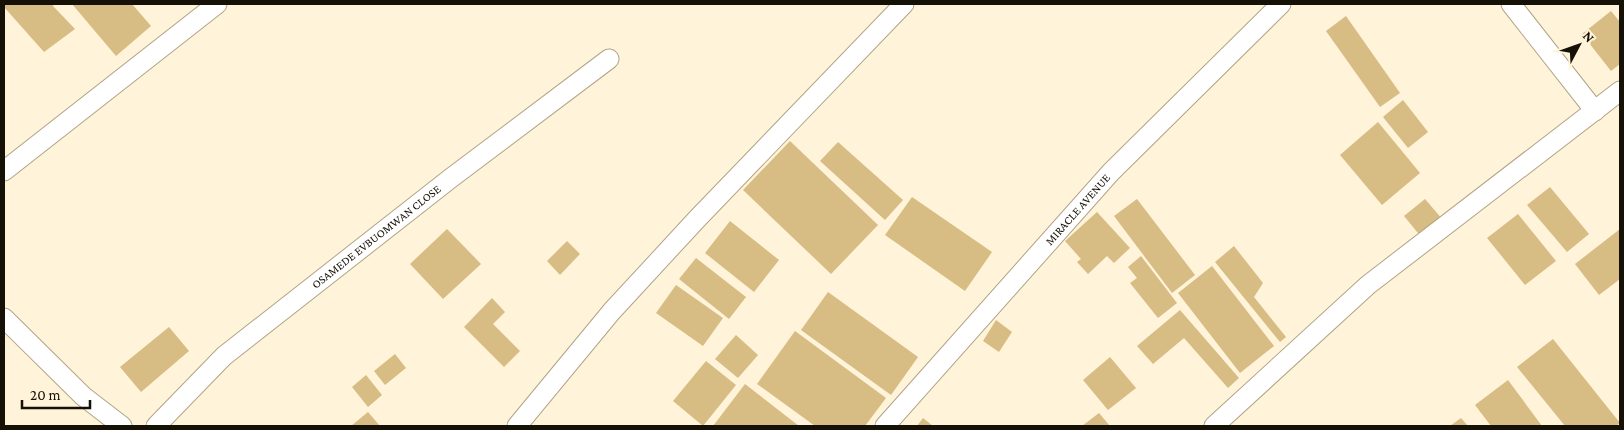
<svg xmlns="http://www.w3.org/2000/svg" width="1624" height="430" viewBox="0 0 1624 430" font-family="'Crimson Pro',serif">
	<rect width="100%" height="100%" fill="#fff3da"/>
	<!-- building -->
	<g fill="#d7bc83">
		<path d="M 4,4 L 54,4 L 53,6 L 75,29 L 44,52 L 4,7 Z"/>
		<path d="M 72,4 L 132,4 L 151,26 L 116,56 Z"/>
		<path d="M 1611,11 L 1620,22 L 1620,64 L 1611,71 L 1582,34 Z"/>
		<path d="M 1346,16 L 1400,93 L 1380,107 L 1326,31 Z"/>
		<path d="M 1403,100 L 1428,132 L 1408,148 L 1383,117 Z"/>
		<path d="M 1378,122 L 1420,173 L 1382,205 L 1340,155 Z"/>
		<path d="M 790,141 L 878,225 L 831,274 L 743,190 Z"/>
		<path d="M 838,142 L 903,200 L 885,220 L 820,161 Z"/>
		<path d="M 1550,187 L 1589,234 L 1567,252 L 1527,205 Z"/>
		<path d="M 912,197 L 992,252 L 965,291 L 885,235 Z"/>
		<path d="M 1137,199 L 1195,275 L 1172,293 L 1114,216 Z"/>
		<path d="M 1425,199 L 1443,220 L 1422,238 L 1404,216 Z"/>
		<path d="M 1097,212 L 1130,248 L 1114,263 L 1107,256 L 1088,274 L 1077,262 L 1081,259 L 1065,241 Z"/>
		<path d="M 1518,214 L 1556,261 L 1525,285 L 1487,238 Z"/>
		<path d="M 730,221 L 779,260 L 754,292 L 705,253 Z"/>
		<path d="M 447,229 L 481,264 L 443,299 L 410,264 Z"/>
		<path d="M 1620,229 L 1620,279 L 1599,295 L 1575,264 Z"/>
		<path d="M 567,241 L 580,254 L 560,275 L 547,261 Z"/>
		<path d="M 1234,246 L 1263,283 L 1254,297 L 1286,337 L 1280,342 L 1215,262 Z"/>
		<path d="M 1141,256 L 1177,303 L 1158,318 L 1130,283 L 1137,278 L 1128,267 Z"/>
		<path d="M 696,258 L 746,297 L 729,319 L 679,279 Z"/>
		<path d="M 1212,266 L 1274,346 L 1240,373 L 1178,293 Z"/>
		<path d="M 676,285 L 723,318 L 703,346 L 656,313 Z"/>
		<path d="M 828,292 L 918,357 L 891,395 L 801,330 Z"/>
		<path d="M 492,298 L 505,312 L 493,324 L 520,351 L 504,367 L 464,327 Z"/>
		<path d="M 1180,310 L 1239,378 L 1228,388 L 1184,338 L 1153,364 L 1137,346 Z"/>
		<path d="M 996,320 L 1012,332 L 999,352 L 983,341 Z"/>
		<path d="M 169,327 L 189,351 L 141,392 L 120,367 Z"/>
		<path d="M 795,331 L 886,398 L 865,426 L 815,426 L 757,384 Z"/>
		<path d="M 736,335 L 758,355 L 738,378 L 715,359 Z"/>
		<path d="M 1553,339 L 1620,423 L 1616,426 L 1565,426 L 1517,367 Z"/>
		<path d="M 395,354 L 406,368 L 385,385 L 374,371 Z"/>
		<path d="M 1110,357 L 1136,388 L 1108,410 L 1083,380 Z"/>
		<path d="M 706,361 L 736,385 L 703,426 L 673,401 Z"/>
		<path d="M 366,375 L 382,395 L 368,407 L 352,387 Z"/>
		<path d="M 1508,380 L 1542,426 L 1491,426 L 1475,405 Z"/>
		<path d="M 745,384 L 799,426 L 713,426 Z"/>
		<path d="M 368,412 L 380,426 L 351,426 Z"/>
		<path d="M 1099,413 L 1110,426 L 1082,426 Z"/>
		<path d="M 923,418 L 933,426 L 917,426 Z"/>
		<path d="M 1461,418 L 1468,426 L 1450,426 Z"/>
	</g>
	<g fill="none" stroke-linecap="round" stroke-linejoin="round">
		<defs>
			<g id="street">
				<path d="M 1511,4 L 1595,111"/>
				<path d="M 4,171 L 217,4"/>
				<path d="M 4,318 L 83,396 L 122,426"/>
				<path id="s1" d="M 156,426 L 224,356 L 451,178 L 609,59"/>
				<path d="M 517,426 L 612,311 L 697,219 L 904,4"/>
				<path id="s2" d="M 885,426 L 1111,172 L 1281,4"/>
				<path d="M 1214,426 L 1368,285 L 1620,91"/>
			</g>
		</defs>
		<!-- street casing -->
		<use href="#street" stroke="#b1a486" stroke-width="21"/>
		<!-- street -->
		<use href="#street" stroke="#fff" stroke-width="19"/>
	</g>
	<g text-anchor="middle" stroke-width="4.5" stroke-linejoin="round" paint-order="stroke">
		<!-- street labels -->
		<g font-size="12" fill="#161106" stroke="#fff3da">
			<text dy="4" stroke="none"><textPath href="#s2" startOffset="290">MIRACLE AVENUE</textPath></text>
			<text dy="4" stroke="none"><textPath href="#s1" startOffset="291">OSAMEDE EVBUOMWAN CLOSE</textPath></text>
		</g>
	</g>
	<!-- border -->
	<rect width="1624" height="430" fill="none" stroke="#161106" stroke-width="10"/>
	<!-- north arrow -->
	<g transform="translate(1579 45) rotate(49)" stroke="#fff3da" stroke-width="4" paint-order="stroke">
	<path d="M0-4L9 19L0 12L-9 19Z" fill="#161106"/>
	<text y="-8" font-size="14" font-weight="bold" text-anchor="middle" fill="#161106">N</text>
	</g>
	<!-- scale -->
	<path d="M22 400v8h68v-8" fill="none" stroke="#161106" stroke-width="2.5"/>
	<text x="30" y="400" font-size="15" fill="#161106" stroke="#fff3da" stroke-width="4" paint-order="stroke">20 m</text>
</svg>
